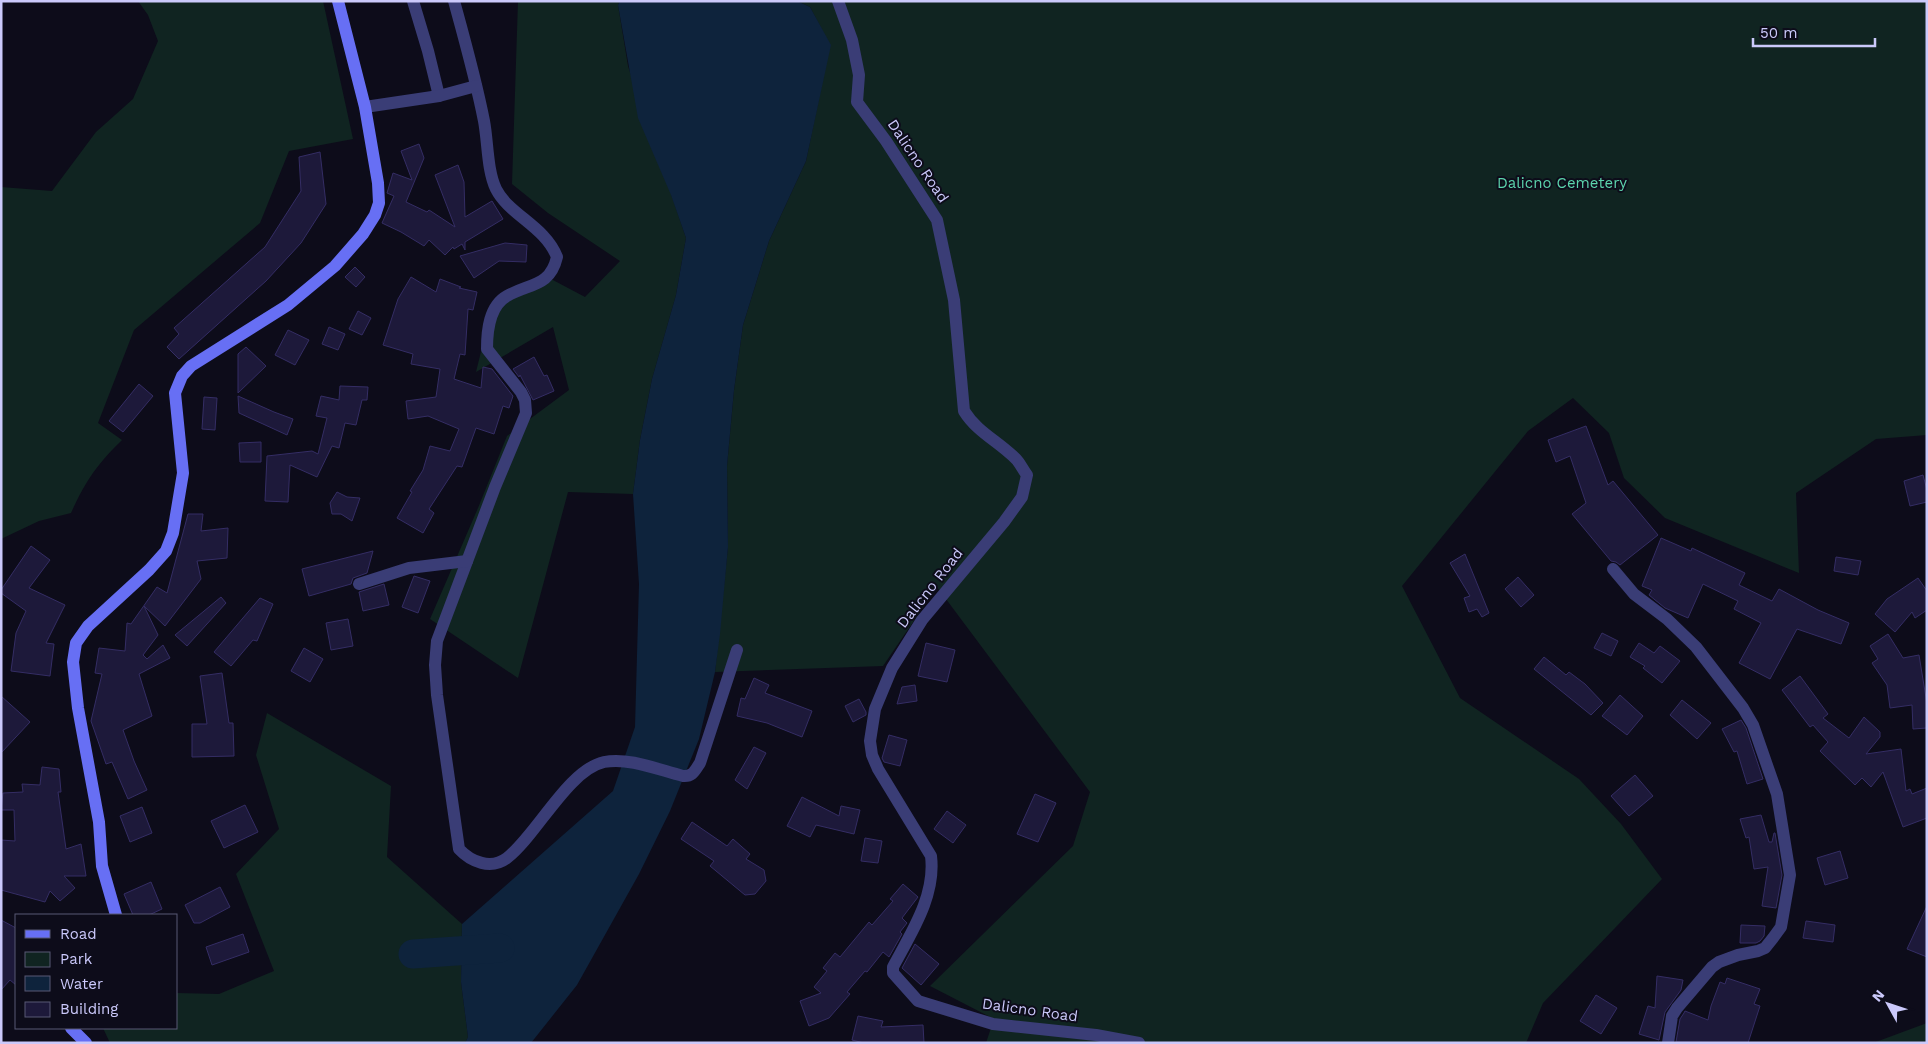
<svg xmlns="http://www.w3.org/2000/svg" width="1928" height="1044" viewBox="0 0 1928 1044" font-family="'Work Sans',sans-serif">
	<rect width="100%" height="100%" fill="#0d0c1a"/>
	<!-- green -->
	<g fill="#102421">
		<path d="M 138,1 L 323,1 L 353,139 L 289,151 L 260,223 L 134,330 L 98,423 L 122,440 C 98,463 85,482 71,513 L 39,521 L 1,539 L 1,187 L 52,191 L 96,132 L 133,99 L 158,41 L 148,15 Z"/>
		<path d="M 518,1 L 620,1 L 618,5 L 628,66 L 686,238 L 676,295 L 652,379 L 640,440 L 633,494 L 568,492 L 518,678 L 430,619 L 478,508 L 507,436 L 569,390 L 553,327 L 476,372 L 492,307 L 551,279 L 585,297 L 620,261 L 548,213 L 512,184 Z"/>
		<path d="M 797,1 L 1927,1 L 1927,435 L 1876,439 L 1796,493 L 1799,573 L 1665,518 L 1624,478 L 1609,433 L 1573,398 L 1528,431 L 1402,586 L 1460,698 L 1579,779 L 1621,824 L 1662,879 L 1543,1003 L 1526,1043 L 986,1043 L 994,1019 L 930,986 L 1073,846 L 1090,792 L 937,587 L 883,666 L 715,672 L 728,547 L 727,466 L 734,390 L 743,325 L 769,241 L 806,161 L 830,45 L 810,7 Z"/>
		<path d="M 267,713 L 391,786 L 387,857 L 462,924 L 461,982 L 468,1037 L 465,1043 L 110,1043 L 103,1028 L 176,1028 L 176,993 L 219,994 L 274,971 L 236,874 L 279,829 L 256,755 Z"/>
		<path d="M 1927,1023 L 1927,1043 L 1873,1043 Z"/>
	</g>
	<!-- water -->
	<path fill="#0e233c" d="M 620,1 L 797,1 L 810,7 L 831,45 L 806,161 L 769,241 L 743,325 L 734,390 L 727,466 L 728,547 L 720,634 L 715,672 L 699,739 L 670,811 L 639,874 L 577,985 L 531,1043 L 465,1043 L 468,1037 L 461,982 L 462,924 L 613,791 L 635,727 L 639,584 L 633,494 L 640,440 L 652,379 L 676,295 L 686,238 L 671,195 L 638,118 L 618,5 Z"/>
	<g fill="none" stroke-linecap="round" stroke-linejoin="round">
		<!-- river -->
		<path stroke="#0e233c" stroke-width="29" d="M 413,954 L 500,948"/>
	</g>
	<!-- building -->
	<g fill="#1d193a" stroke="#342d64">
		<path d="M 419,144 L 424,158 L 406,202 L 427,212 L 429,210 L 455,227 L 435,175 L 458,165 L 464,182 L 465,217 L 492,201 L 503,219 L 465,242 L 465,250 L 462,244 L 454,249 L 453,247 L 445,255 L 429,240 L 424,246 L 401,232 L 382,223 L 394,196 L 387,193 L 393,173 L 412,180 L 401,151 Z"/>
		<path d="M 320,152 L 326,204 L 301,243 L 266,281 L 179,359 L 167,347 L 179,334 L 174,328 L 265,247 L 301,191 L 299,157 Z"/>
		<path d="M 505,243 L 527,245 L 526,262 L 499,261 L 474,278 L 460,256 Z"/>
		<path d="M 355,267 L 365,277 L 356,287 L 345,277 Z"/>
		<path d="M 411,277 L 436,292 L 440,279 L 461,287 L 459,288 L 477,292 L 473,310 L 468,309 L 465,355 L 460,354 L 454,379 L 481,388 L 483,367 L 492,369 L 513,396 L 509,408 L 503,406 L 494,434 L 476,428 L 462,467 L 457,466 L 429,509 L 434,513 L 423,533 L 397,518 L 412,492 L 410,491 L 423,470 L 430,446 L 450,451 L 459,429 L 428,416 L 408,419 L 406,401 L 436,397 L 440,369 L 411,364 L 413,354 L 383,345 L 398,299 Z"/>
		<path d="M 358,311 L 371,318 L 362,335 L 349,329 Z"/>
		<path d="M 329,327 L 345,334 L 338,350 L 322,344 Z"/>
		<path d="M 288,330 L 309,340 L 295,365 L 275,355 Z"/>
		<path d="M 246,347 L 266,366 L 238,393 L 238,354 Z"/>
		<path d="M 534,357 L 544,376 L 547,375 L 554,391 L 533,400 L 520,375 L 519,377 L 513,369 Z"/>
		<path d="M 139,384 L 153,396 L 123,432 L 109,421 Z"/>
		<path d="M 340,386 L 368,387 L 367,400 L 362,400 L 356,425 L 345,423 L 339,448 L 332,446 L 317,477 L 290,465 L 288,502 L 265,501 L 267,456 L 312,451 L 318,454 L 327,418 L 316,416 L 321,396 L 339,400 Z"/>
		<path d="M 238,396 L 274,412 L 293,419 L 287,435 L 239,413 Z"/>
		<path d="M 204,397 L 217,398 L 215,430 L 202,429 Z"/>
		<path d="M 1586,426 L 1608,485 L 1613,481 L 1658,535 L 1620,565 L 1616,562 L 1611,561 L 1572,514 L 1586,503 L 1570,456 L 1556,462 L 1548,440 Z"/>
		<path d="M 261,442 L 261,462 L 240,462 L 239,443 Z"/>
		<path d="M 1923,475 L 1927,490 L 1927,502 L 1910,506 L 1904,481 Z"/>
		<path d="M 337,492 L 347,497 L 360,498 L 352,521 L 341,514 L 332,514 L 330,503 Z"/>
		<path d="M 188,514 L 203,514 L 201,531 L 228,528 L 227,558 L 197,561 L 201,579 L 165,626 L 144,606 L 158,635 L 143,655 L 147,659 L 163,645 L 170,658 L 139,674 L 152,716 L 123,730 L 134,761 L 147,790 L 128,799 L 112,762 L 106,764 L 91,721 L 102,674 L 95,673 L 99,648 L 125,651 L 127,623 L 131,624 L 157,587 L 167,593 Z"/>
		<path d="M 1661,538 L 1691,551 L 1692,548 L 1745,573 L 1739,585 L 1772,601 L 1779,589 L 1818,610 L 1849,623 L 1841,644 L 1797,629 L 1770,679 L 1739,663 L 1761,623 L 1734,609 L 1738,601 L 1703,584 L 1688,618 L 1665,608 L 1649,595 L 1652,590 L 1642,586 Z"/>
		<path d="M 31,546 L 50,560 L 29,588 L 65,605 L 46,643 L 54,644 L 50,676 L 11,671 L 16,633 L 26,611 L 1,593 L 1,590 Z"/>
		<path d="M 373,551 L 367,573 L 353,578 L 351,584 L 309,596 L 302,569 Z"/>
		<path d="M 1465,554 L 1489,613 L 1482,617 L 1477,609 L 1469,612 L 1464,598 L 1470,596 L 1450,563 Z"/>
		<path d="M 1836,557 L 1861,561 L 1858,575 L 1834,571 Z"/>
		<path d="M 414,576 L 430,581 L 418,613 L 402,607 Z"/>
		<path d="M 1518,577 L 1534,595 L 1521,607 L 1505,589 Z"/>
		<path d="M 1918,578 L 1927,591 L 1927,610 L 1915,618 L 1912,612 L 1895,632 L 1875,614 L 1887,599 Z"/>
		<path d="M 384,584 L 389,605 L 363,611 L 359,592 Z"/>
		<path d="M 221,597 L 226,603 L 187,646 L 175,635 Z"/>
		<path d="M 260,598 L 273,604 L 257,641 L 253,640 L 231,666 L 214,652 Z"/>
		<path d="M 348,619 L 353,646 L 331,650 L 326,623 Z"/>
		<path d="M 1602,633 L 1618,641 L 1611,656 L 1594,648 Z"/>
		<path d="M 1888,634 L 1903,658 L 1919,655 L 1927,704 L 1927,728 L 1913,729 L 1912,705 L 1890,708 L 1887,685 L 1872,663 L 1878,659 L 1870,646 Z"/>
		<path d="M 926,643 L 955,650 L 947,682 L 918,676 Z"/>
		<path d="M 1639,643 L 1654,653 L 1660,646 L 1680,661 L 1662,683 L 1643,668 L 1645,666 L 1630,657 Z"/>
		<path d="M 304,648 L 323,659 L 310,682 L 291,671 Z"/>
		<path d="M 1544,657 L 1566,675 L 1569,672 L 1585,684 L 1603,703 L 1591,715 L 1534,669 Z"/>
		<path d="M 222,673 L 229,723 L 233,723 L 234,756 L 192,757 L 192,724 L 207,724 L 200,676 Z"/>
		<path d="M 1800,676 L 1828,714 L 1823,718 L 1849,738 L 1864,717 L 1880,732 L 1880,737 L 1866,754 L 1901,749 L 1906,791 L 1910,789 L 1912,794 L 1927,788 L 1927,818 L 1903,827 L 1883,772 L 1871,787 L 1862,778 L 1855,785 L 1820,751 L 1828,742 L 1813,725 L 1810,727 L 1782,690 Z"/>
		<path d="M 754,678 L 769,685 L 765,693 L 812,711 L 802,737 L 767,723 L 737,716 L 741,698 L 745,699 Z"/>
		<path d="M 915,685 L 917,701 L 897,704 L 902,687 Z"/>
		<path d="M 1620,695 L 1643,716 L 1627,735 L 1602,716 Z"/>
		<path d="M 1,696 L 30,722 L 1,753 Z"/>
		<path d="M 859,699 L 866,712 L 866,715 L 853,722 L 845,706 Z"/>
		<path d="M 1682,700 L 1711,723 L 1697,739 L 1670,715 Z"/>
		<path d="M 1741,720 L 1746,728 L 1763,779 L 1747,784 L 1737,751 L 1734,752 L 1722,729 Z"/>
		<path d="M 889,735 L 907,740 L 900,766 L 884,762 L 882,758 Z"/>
		<path d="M 754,747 L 766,753 L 747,789 L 735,780 Z"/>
		<path d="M 42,767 L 59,769 L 61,792 L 58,792 L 66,849 L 81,844 L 86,876 L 64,876 L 75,888 L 60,901 L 50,891 L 45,902 L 1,890 L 1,840 L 15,841 L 14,810 L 1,810 L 3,793 L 23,792 L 22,784 L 40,785 Z"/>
		<path d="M 1635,775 L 1653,796 L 1629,816 L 1611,796 Z"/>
		<path d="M 1035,794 L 1056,803 L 1038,842 L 1017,834 Z"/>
		<path d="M 802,797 L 839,816 L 841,806 L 860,810 L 854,834 L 816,825 L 810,837 L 787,826 Z"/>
		<path d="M 245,805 L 258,832 L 224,848 L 211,821 Z"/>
		<path d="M 142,807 L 152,833 L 130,842 L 120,816 Z"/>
		<path d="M 947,811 L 966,825 L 953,843 L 934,829 Z"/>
		<path d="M 1761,815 L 1769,842 L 1772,842 L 1774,833 L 1775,833 L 1782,875 L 1776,908 L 1762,906 L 1768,867 L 1754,869 L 1749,837 L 1746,838 L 1740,819 Z"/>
		<path d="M 692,822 L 727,846 L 733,839 L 750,854 L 746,859 L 764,870 L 766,881 L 755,894 L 745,895 L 710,866 L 714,861 L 681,839 Z"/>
		<path d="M 865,838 L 882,841 L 878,863 L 861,861 Z"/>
		<path d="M 1840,851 L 1848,878 L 1825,885 L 1817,858 Z"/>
		<path d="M 151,882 L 162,909 L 149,915 L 133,915 L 124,894 Z"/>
		<path d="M 903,884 L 918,897 L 902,918 L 907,923 L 900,932 L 902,934 L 889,957 L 883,952 L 867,972 L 865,971 L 847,992 L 850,994 L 829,1018 L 809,1026 L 800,1001 L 821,993 L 814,987 L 827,971 L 823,968 L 835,953 L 840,957 L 869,922 L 872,925 L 893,901 L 890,899 Z"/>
		<path d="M 220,887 L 230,907 L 200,923 L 194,923 L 185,905 Z"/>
		<path d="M 1927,906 L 1927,957 L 1907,949 Z"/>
		<path d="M 1,920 L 16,928 L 16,985 L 10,980 L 1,990 Z"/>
		<path d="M 1806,921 L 1835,925 L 1833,942 L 1803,938 Z"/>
		<path d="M 1741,925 L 1765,926 L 1764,936 L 1760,941 L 1756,943 L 1740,943 Z"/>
		<path d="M 243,934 L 249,952 L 212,965 L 206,947 Z"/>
		<path d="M 915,944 L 939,964 L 921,985 L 902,968 Z"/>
		<path d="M 1657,976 L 1683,980 L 1681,990 L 1665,1012 L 1659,1040 L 1639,1034 L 1648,1006 L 1655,1008 Z"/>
		<path d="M 1727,978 L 1760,989 L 1754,1004 L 1760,1006 L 1748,1043 L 1676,1042 L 1680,1019 L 1684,1013 L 1685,1011 L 1708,1020 L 1711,1006 L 1720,982 L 1725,984 Z"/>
		<path d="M 1596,995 L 1617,1008 L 1601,1034 L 1580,1021 Z"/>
		<path d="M 858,1016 L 883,1021 L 881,1027 L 923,1025 L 924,1043 L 864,1043 L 852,1040 Z"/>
	</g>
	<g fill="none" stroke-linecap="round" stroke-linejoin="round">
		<!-- street -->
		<g stroke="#3a3d76" stroke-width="12">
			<path d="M 413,1 L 428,51 L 439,96"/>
			<path d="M 454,1 C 465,41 476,80 484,121 C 488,142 487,170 496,189 C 509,215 545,226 557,257 C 550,287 530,283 507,296 C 489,306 487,331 487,349 L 521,392 L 525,400 L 526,413 L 495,487 L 437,641 L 435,665 L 437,695 L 459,849 C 471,862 491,870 507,858 C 536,836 568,770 604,762 C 629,757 659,770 683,776 C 693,777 695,770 700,763 L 737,650"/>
			<path d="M 838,1 L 852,40 L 859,75 L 857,102 L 886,141 L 937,220 L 954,300 L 964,411 C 977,432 998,441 1016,459 C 1020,463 1023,470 1027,475 L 1022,497 L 1004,522 L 922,620 L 892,668 L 875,709 L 870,741 L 872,755 L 878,769 L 931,856 C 936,896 911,933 893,967 L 893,973 L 918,1001 L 993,1024 L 1096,1035 L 1139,1043"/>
			<path d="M 365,107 L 439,96 L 476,86"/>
			<path d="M 1613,569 L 1634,594 L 1667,619 L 1696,647 L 1743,708 L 1753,725 L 1777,794 L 1790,875 L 1781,927 L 1773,938 L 1765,948 L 1758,951 L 1738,955 L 1719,962 L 1712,967 L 1677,1008 L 1672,1016 L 1668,1043"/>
			<path d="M 359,584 L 409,568 L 467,561"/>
		</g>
		<!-- secondary -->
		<g stroke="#676ff4" stroke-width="12">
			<path d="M 116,915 L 102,866 L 99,822 L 78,708 L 73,662 L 76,643 L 88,626 L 149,570 L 166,551 L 173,533 L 183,473 L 175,393 L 182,376 L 191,366 L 288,305 L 335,266 L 363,234 L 375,215 L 379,203 L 378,183 L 365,107 L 338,1"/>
			<path d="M 71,1028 L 86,1043"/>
		</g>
	</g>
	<g text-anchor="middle" stroke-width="4" stroke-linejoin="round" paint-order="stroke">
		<!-- street labels -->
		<g font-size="15" fill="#cbc9fb" stroke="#0d0c1a">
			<text transform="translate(918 161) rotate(56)" y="5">Dalicno Road</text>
			<text transform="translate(930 588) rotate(-52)" y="5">Dalicno Road</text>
			<text transform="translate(1030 1010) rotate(8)" y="5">Dalicno Road</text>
		</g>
		<!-- park labels -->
		<g font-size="15" fill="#5cd4ad" stroke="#0d0c1a">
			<text x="1562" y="188">Dalicno Cemetery</text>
		</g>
	</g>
	<!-- border -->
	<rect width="1928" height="1044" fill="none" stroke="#cbc9fb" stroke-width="5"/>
	<!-- legend -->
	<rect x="15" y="914" width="162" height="115" fill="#0d0c1a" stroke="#595874"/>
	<rect x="25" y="930" width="25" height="8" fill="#676ff4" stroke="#595874"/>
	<text x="60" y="939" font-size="15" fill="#cbc9fb">Road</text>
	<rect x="25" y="952" width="25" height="15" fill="#102421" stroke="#595874"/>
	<text x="60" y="964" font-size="15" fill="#cbc9fb">Park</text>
	<rect x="25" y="976" width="25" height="15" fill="#0e233c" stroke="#595874"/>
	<text x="60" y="989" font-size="15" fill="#cbc9fb">Water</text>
	<rect x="25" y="1002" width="25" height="15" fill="#1d193a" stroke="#595874"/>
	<text x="60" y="1014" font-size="15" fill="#cbc9fb">Building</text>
	<!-- north arrow -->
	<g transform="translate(1888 1004) rotate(310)" stroke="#0d0c1a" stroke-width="4" paint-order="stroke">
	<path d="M0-4L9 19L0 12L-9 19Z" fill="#cbc9fb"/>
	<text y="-8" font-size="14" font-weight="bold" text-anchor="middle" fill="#cbc9fb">N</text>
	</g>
	<!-- scale -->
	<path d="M1753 38v8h122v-8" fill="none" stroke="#cbc9fb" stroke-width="2.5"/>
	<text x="1760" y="38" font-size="15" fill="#cbc9fb" stroke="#0d0c1a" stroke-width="4" paint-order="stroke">50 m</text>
</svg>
